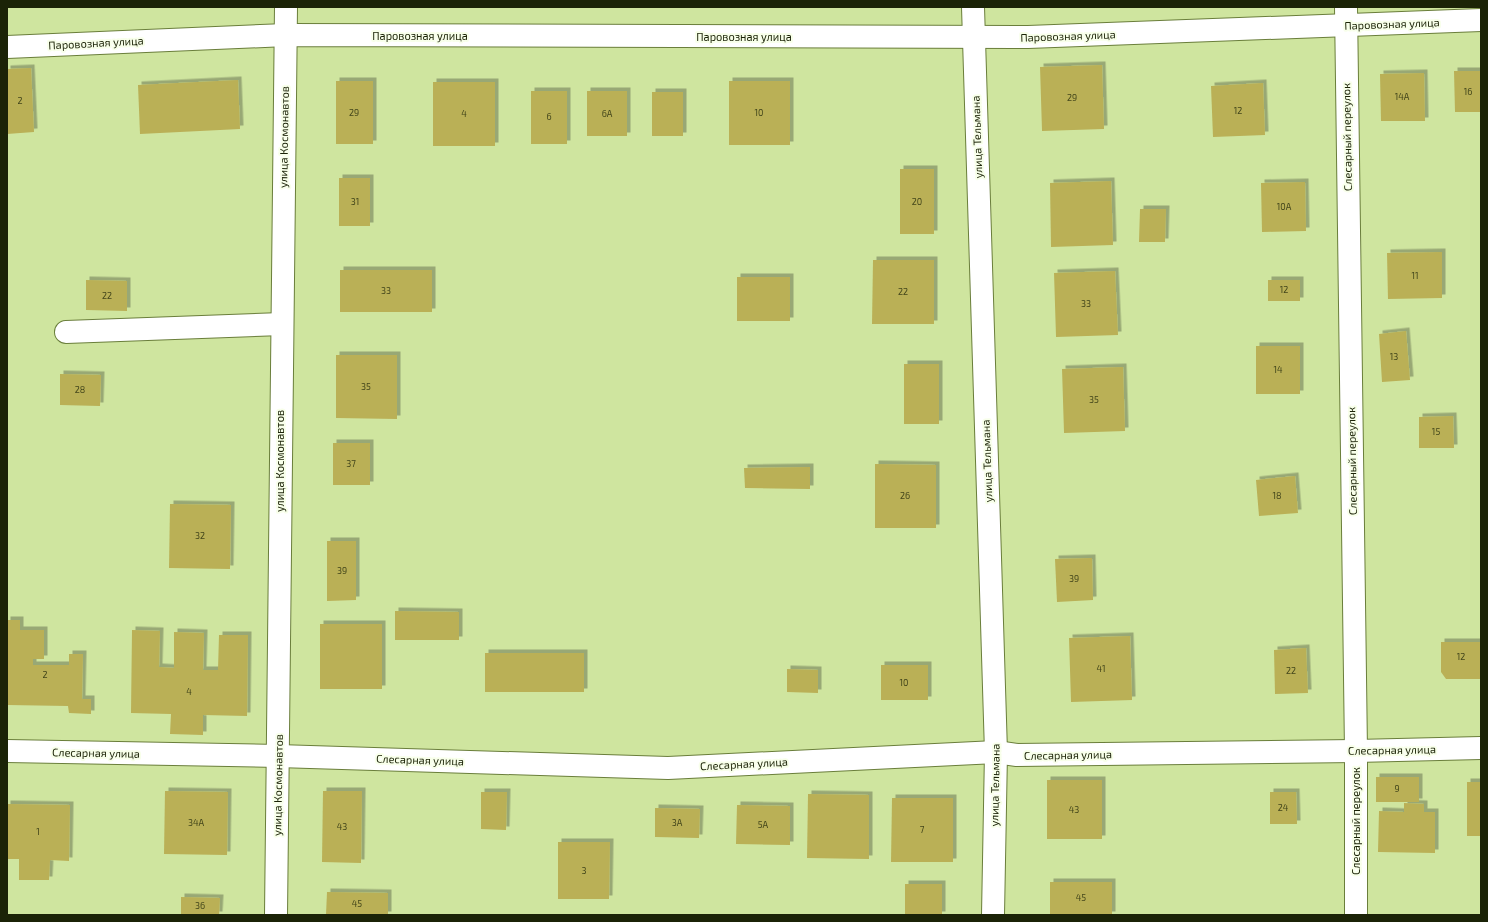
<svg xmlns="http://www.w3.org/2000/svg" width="1488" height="922" viewBox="0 0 1488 922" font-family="'Exo 2',sans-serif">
	<defs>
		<filter id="shadow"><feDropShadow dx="3.5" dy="-3.5" stdDeviation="0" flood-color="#0004"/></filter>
	</defs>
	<rect width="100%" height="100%" fill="#cfe59f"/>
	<!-- building -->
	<g fill="#bab056" filter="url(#shadow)">
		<path d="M 1102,65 L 1104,129 L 1042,131 L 1040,67 Z"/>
		<path d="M 31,68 L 34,132 L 7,134 L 7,69 Z"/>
		<path d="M 1454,71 L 1481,71 L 1481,112 L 1455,112 Z"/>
		<path d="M 1424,73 L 1425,121 L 1381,121 L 1380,74 Z"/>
		<path d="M 238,80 L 240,129 L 140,134 L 138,85 Z"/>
		<rect x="336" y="81" width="37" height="63"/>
		<rect x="729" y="81" width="61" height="64"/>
		<rect x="433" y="82" width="62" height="64"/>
		<path d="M 1263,83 L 1265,135 L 1213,137 L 1211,86 Z"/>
		<rect x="531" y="91" width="36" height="53"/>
		<rect x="587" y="91" width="40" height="45"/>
		<rect x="652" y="92" width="31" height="44"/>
		<rect x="900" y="169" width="34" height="65"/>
		<rect x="339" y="178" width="31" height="48"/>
		<path d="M 1111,181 L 1113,245 L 1051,247 L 1050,183 Z"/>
		<path d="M 1305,182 L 1306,231 L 1262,232 L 1261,183 Z"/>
		<path d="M 1140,209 L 1166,209 L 1165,242 L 1139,242 Z"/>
		<path d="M 1442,252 L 1442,298 L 1388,299 L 1387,253 Z"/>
		<path d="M 873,260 L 934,260 L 934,324 L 872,324 Z"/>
		<rect x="340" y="270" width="92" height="42"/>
		<path d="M 1115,271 L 1118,335 L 1056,337 L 1054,273 Z"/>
		<rect x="737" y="277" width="53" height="44"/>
		<path d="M 86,280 L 127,281 L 127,311 L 86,310 Z"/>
		<rect x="1268" y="280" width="32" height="21"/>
		<path d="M 1406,331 L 1410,380 L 1382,382 L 1379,334 Z"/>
		<rect x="1256" y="346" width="44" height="48"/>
		<path d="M 336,355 L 397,355 L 397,419 L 336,418 Z"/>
		<rect x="904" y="364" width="35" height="60"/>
		<path d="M 1123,367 L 1125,431 L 1064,433 L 1062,369 Z"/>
		<path d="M 60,374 L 101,375 L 100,406 L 60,405 Z"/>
		<path d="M 1453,416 L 1454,448 L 1419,448 L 1419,417 Z"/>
		<rect x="333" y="443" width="37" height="42"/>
		<path d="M 875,464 L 936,465 L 936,528 L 875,528 Z"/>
		<path d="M 810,467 L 810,489 L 745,488 L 744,468 Z"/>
		<path d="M 1295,476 L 1298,513 L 1259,516 L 1256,480 Z"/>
		<path d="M 170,504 L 231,505 L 230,569 L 169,568 Z"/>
		<path d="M 327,541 L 356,541 L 356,600 L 327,601 Z"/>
		<path d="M 1092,558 L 1093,600 L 1057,602 L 1055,559 Z"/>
		<path d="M 395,611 L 459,612 L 459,640 L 395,640 Z"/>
		<path d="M 7,620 L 20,620 L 20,630 L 44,630 L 44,659 L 33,659 L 33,665 L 69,665 L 69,654 L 83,654 L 82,699 L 91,699 L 91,714 L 69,713 L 68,706 L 7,705 Z"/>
		<rect x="320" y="624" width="62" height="65"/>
		<path d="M 132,630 L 160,631 L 159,667 L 174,668 L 174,632 L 204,633 L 203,670 L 218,670 L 219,635 L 248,635 L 247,716 L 203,715 L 203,735 L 170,734 L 171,714 L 131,713 Z"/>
		<path d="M 1130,636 L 1132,700 L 1071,702 L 1069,638 Z"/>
		<path d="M 1441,642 L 1481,642 L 1481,679 L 1446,679 L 1441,672 Z"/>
		<path d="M 1306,648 L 1308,693 L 1275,694 L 1274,650 Z"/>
		<rect x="485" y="653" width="99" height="39"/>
		<rect x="881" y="665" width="47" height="35"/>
		<path d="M 787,669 L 818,670 L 818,693 L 787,692 Z"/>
		<rect x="1376" y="777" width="43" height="25"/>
		<rect x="1047" y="780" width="55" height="59"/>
		<rect x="1467" y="782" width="14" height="54"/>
		<path d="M 165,791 L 228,792 L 227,855 L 164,854 Z"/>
		<path d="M 323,791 L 362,791 L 361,863 L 322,862 Z"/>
		<path d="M 481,792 L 507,792 L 506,830 L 481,829 Z"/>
		<path d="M 1270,792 L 1296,792 L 1297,824 L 1270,824 Z"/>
		<path d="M 808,794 L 869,795 L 869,859 L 807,858 Z"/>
		<path d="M 892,798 L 953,798 L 953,862 L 891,862 Z"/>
		<path d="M 1404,803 L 1424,804 L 1424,812 L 1435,812 L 1435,853 L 1378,852 L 1379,811 L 1404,812 Z"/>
		<path d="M 7,804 L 70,805 L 69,861 L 50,860 L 49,880 L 19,880 L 19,859 L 7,859 Z"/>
		<path d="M 737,805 L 790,806 L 790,845 L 736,844 Z"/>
		<path d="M 655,808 L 700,809 L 699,838 L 655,837 Z"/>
		<path d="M 558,842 L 610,842 L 609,899 L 558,899 Z"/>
		<rect x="1050" y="882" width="62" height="33"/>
		<rect x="905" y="884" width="37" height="31"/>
		<path d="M 327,892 L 388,893 L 388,915 L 326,915 Z"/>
		<path d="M 181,897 L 220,898 L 219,915 L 181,915 Z"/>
	</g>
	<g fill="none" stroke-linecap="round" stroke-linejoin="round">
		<defs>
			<g id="minor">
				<path d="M 973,7 L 996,752 L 993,915"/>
				<path d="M 1346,7 L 1356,751 L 1356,915"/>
				<path d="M 7,47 L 286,35 L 1028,37 L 1481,20"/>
				<path d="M 66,332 L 282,324"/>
				<path d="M 7,751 L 278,756 L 668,768 L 996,752 L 1017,755 L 1356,751 L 1481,748"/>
				<path d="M 276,915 L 286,7"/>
			</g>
		</defs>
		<!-- minor casing -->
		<use href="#minor" stroke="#6a7e3b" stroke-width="24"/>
		<!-- minor -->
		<use href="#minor" stroke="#fff" stroke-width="22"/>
	</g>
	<g text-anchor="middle" stroke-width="4" stroke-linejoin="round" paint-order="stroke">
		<!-- number labels -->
		<g font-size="9" fill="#43461b">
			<text x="1468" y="95">16</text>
			<text x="1402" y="100">14А</text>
			<text x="1072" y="101">29</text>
			<text x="20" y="104">2</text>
			<text x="1238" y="114">12</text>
			<text x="354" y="116">29</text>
			<text x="759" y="116">10</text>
			<text x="464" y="117">4</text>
			<text x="607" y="117">6А</text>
			<text x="549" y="120">6</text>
			<text x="355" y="205">31</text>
			<text x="917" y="205">20</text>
			<text x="1284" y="210">10А</text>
			<text x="1415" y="279">11</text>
			<text x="1284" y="293">12</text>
			<text x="386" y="294">33</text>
			<text x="903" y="295">22</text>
			<text x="107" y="299">22</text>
			<text x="1086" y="307">33</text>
			<text x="1394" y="360">13</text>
			<text x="1278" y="373">14</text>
			<text x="366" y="390">35</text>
			<text x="80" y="393">28</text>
			<text x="1094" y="403">35</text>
			<text x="1436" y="435">15</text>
			<text x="351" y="467">37</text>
			<text x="905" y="499">26</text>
			<text x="1277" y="499">18</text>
			<text x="200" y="539">32</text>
			<text x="342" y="574">39</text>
			<text x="1074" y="582">39</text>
			<text x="1461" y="660">12</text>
			<text x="1101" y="672">41</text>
			<text x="1291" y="674">22</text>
			<text x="45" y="678">2</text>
			<text x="904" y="686">10</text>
			<text x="189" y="695">4</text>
			<text x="1397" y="792">9</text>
			<text x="1283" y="811">24</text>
			<text x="1074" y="813">43</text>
			<text x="196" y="826">34А</text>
			<text x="677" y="826">3А</text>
			<text x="763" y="828">5А</text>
			<text x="342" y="830">43</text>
			<text x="922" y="833">7</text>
			<text x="38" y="835">1</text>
			<text x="584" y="874">3</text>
			<text x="1081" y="901">45</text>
			<text x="357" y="907">45</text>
			<text x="200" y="909">36</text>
		</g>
		<!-- street labels -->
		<g font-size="11" fill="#1b2307" stroke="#f8ffea">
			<text transform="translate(1392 24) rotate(-2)" y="4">Паровозная улица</text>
			<text x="420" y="40">Паровозная улица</text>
			<text transform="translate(1068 36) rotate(-2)" y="4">Паровозная улица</text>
			<text x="744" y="41">Паровозная улица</text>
			<text transform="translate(96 43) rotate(-3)" y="4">Паровозная улица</text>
			<text transform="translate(284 137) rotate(-89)" y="4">улица Космонавтов</text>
			<text transform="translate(977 137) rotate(-92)" y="4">улица Тельмана</text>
			<text transform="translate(1347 137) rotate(-91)" y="4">Слесарный переулок</text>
			<text transform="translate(280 461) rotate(-90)" y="4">улица Космонавтов</text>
			<text transform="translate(987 461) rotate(-92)" y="4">улица Тельмана</text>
			<text transform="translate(1352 461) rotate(-91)" y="4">Слесарный переулок</text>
			<text transform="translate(1392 750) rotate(-1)" y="4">Слесарная улица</text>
			<text transform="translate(96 753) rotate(1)" y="4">Слесарная улица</text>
			<text transform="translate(1068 755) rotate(-1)" y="4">Слесарная улица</text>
			<text transform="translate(420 760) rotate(2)" y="4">Слесарная улица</text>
			<text transform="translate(744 764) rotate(-3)" y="4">Слесарная улица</text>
			<text transform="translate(278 785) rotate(-89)" y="4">улица Космонавтов</text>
			<text transform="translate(995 785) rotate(-89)" y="4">улица Тельмана</text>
			<text transform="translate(1356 821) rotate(-90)" y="4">Слесарный переулок</text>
		</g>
	</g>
	<!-- border -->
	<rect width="1488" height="922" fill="none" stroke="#1b2307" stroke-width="16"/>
</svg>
